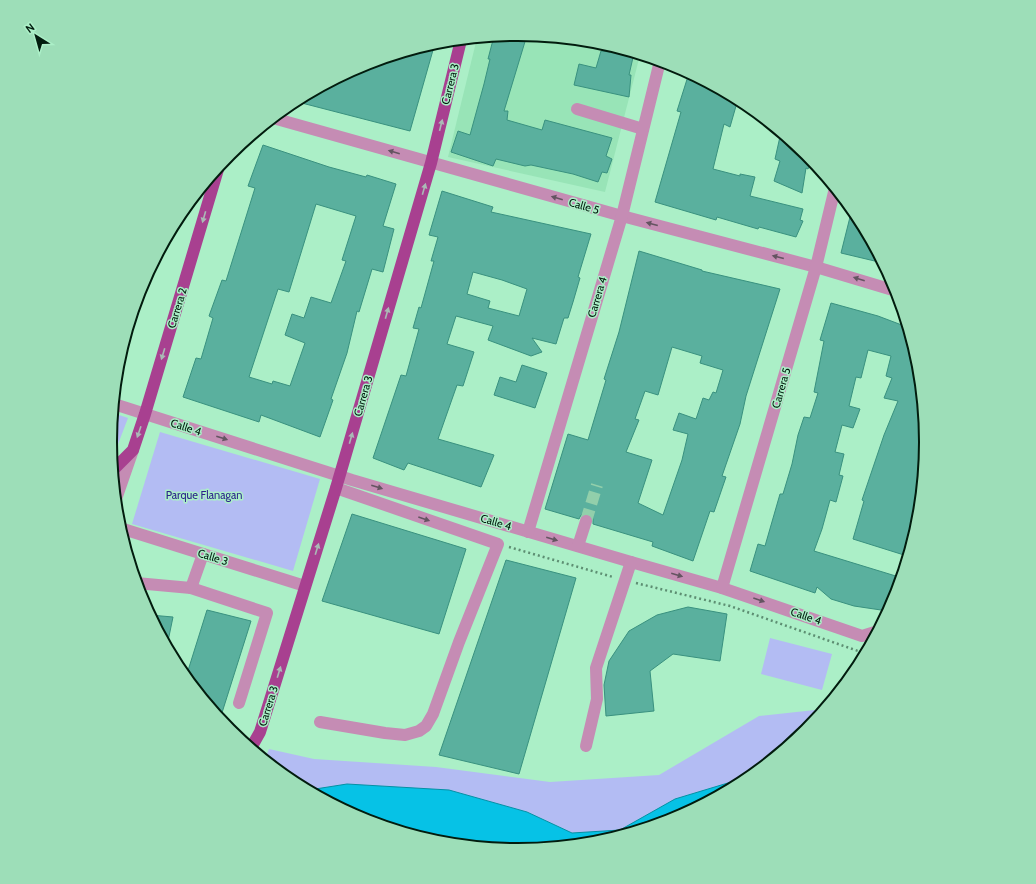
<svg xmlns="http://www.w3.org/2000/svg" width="1036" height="884" viewBox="0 0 1036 884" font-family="Cabin,sans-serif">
	<rect width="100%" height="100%" fill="#abefc7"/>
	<!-- built -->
	<path fill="#98e4b7" d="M 518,34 L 598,42 L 640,55 L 605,192 L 448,157 L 477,38 Z"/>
	<!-- green -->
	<g fill="#b3bcf3">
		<path d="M 113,413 L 128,418 L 112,460 L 110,442 Z"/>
		<path d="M 160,432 L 320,479 L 293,571 L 132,524 Z"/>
		<path d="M 770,638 L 832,654 L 822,690 L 761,674 Z"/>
		<path d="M 824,709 L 806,731 L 751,776 L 675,799 L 620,830 L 572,833 L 527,812 L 347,784 L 309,790 L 291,781 L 265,759 L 269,749 L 314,759 L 436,767 L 550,782 L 659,775 L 759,716 Z"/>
	</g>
	<!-- water -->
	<path fill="#06c2e6" stroke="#0590a5" d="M 751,776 L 744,781 L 674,819 L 597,842 L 518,850 L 438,842 L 362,819 L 309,790 L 347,784 L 449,790 L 527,812 L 572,833 L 620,830 L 675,799 Z"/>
	<!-- building -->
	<g fill="#5ab09e" stroke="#39917f" fill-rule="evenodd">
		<path d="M 518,34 L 527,35 L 504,111 L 508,111 L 507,120 L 542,130 L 545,120 L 612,138 L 606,156 L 612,159 L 607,173 L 602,172 L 598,182 L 573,174 L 531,165 L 525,166 L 496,159 L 493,166 L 451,152 L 458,131 L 470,135 L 484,84 L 490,59 L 488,59 L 494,36 Z"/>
		<path d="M 435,43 L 410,131 L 294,101 L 362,65 Z"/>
		<path d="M 612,46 L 634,53 L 629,75 L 631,75 L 629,97 L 574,85 L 579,64 L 596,68 L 601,51 L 610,52 Z"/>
		<path d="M 689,73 L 738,99 L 730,127 L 724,124 L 713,169 L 740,176 L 740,174 L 755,177 L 750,196 L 803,209 L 800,220 L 803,221 L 796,237 L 759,227 L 758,229 L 717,217 L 716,220 L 655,202 L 681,112 L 677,111 Z"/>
		<path d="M 781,132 L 807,154 L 812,160 L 808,169 L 806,168 L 802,193 L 774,181 L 780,161 L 775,159 Z"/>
		<path d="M 263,145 L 329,167 L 366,177 L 367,175 L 396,184 L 383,226 L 394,229 L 383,272 L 372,269 L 359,312 L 357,311 L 347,353 L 331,399 L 333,400 L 320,437 L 261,415 L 259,422 L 183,397 L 196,358 L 201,359 L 213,318 L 209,316 L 222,280 L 226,281 L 255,188 L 248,186 ZM 316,204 L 356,216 L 342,260 L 346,261 L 331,303 L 311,297 L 304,318 L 292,314 L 285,335 L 305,343 L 290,386 L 273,381 L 272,384 L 249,377 L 278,289 L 289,292 Z"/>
		<path d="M 442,191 L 493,207 L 491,212 L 591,234 L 578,277 L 580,278 L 573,302 L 568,318 L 564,318 L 556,344 L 532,338 L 542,352 L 531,356 L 488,340 L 493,326 L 456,316 L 447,344 L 474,352 L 463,386 L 457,385 L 438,439 L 494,455 L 481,487 L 408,463 L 404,470 L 373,458 L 401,375 L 406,376 L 419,329 L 413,328 L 419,307 L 421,308 L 434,261 L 431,261 L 438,237 L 429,235 ZM 473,272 L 502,280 L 527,289 L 519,316 L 488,308 L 490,301 L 467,294 Z"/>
		<path d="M 852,209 L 857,216 L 883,263 L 841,253 Z"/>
		<path d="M 639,251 L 702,270 L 702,271 L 780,289 L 746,396 L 740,424 L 722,476 L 726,477 L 714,512 L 710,511 L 693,561 L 652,546 L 653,542 L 593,524 L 593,519 L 589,514 L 581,515 L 579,519 L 545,509 L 568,434 L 588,440 L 606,380 L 604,379 L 619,332 ZM 672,347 L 702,356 L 700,363 L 723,370 L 716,393 L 713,392 L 709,400 L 703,398 L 696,419 L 679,413 L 673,430 L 688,434 L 682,460 L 663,515 L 638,503 L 652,460 L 626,452 L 639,420 L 635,419 L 645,391 L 658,395 Z"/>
		<path d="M 831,303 L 878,316 L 907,327 L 918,363 L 926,442 L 919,512 L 904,555 L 853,539 L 864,501 L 862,500 L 884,435 L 898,401 L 884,398 L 892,378 L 886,376 L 891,356 L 868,350 L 861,378 L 856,377 L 849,406 L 860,409 L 853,428 L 842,425 L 835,452 L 844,454 L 839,475 L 843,476 L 836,502 L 830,500 L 822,529 L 814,551 L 899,577 L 889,605 L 881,610 L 854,606 L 831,599 L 817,587 L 815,593 L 750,571 L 758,544 L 765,546 L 780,494 L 783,494 L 792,464 L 798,435 L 804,417 L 810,418 L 818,393 L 814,392 L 824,341 L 820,340 Z"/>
		<path d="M 522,365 L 547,373 L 535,408 L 494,395 L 500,377 L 516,382 Z"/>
		<path d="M 352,514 L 466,549 L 439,634 L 322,601 Z"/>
		<path d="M 506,560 L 576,578 L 519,774 L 439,755 Z"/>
		<path d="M 688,607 L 727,614 L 720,661 L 673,654 L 650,671 L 654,711 L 606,716 L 604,685 L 609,661 L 629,631 L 657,615 Z"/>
		<path d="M 207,610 L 251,621 L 220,719 L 186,677 Z"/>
		<path d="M 150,615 L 173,617 L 167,646 L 156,627 Z"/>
	</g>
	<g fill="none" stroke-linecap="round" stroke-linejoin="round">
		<!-- minor-tunnel -->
		<path stroke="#92cfab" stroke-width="12" stroke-dasharray="12 6" stroke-linecap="butt" d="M 586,521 L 597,485"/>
		<!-- path -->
		<g stroke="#5d8e72" stroke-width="2.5" stroke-dasharray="2 3" stroke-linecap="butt">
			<path d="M 509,547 L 613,577"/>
			<path d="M 636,583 L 730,606 L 858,651 L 867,651"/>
		</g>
		<!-- minor -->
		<g stroke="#c58cb4" stroke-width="12">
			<path d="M 577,109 L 643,129"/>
			<path d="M 273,118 L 622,216 L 816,267 L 896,291"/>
			<path d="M 114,404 L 352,480 L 631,562 L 722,588 L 862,636 L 878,631"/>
			<path d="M 116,499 L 133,450"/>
			<path d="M 120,528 L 305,586"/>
			<path d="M 528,532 L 622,216 L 660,61"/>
			<path d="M 578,546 L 586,521"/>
			<path d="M 136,583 L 191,588 L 267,613 L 239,703"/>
			<path d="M 191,588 L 203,554"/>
			<path d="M 722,588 L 816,267 L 835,188"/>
			<path d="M 320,722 L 385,733 L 405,735 L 419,731 L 426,726 L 433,714 L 459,642 L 498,544 L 336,488"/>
			<path d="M 586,746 L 597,699 L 596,668 L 631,562"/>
		</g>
		<!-- major -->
		<g stroke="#a84090" stroke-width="12">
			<path d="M 113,470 L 133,450 L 145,414 L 219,166"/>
			<path d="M 251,748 L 260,732 L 336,488 L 431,163 L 461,40"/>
		</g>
	</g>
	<!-- one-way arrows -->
	<defs><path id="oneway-solid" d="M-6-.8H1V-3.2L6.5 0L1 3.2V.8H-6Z"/></defs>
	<g fill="#aabab6">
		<use href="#oneway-solid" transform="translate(441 125) rotate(-76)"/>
		<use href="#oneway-solid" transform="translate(424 189) rotate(-74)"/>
		<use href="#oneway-solid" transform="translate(204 217) rotate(106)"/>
		<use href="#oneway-solid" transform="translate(387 313) rotate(-74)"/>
		<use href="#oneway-solid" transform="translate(163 354) rotate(107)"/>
		<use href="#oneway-solid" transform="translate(139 432) rotate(109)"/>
		<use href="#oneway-solid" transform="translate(351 438) rotate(-74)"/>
		<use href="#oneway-solid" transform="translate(317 549) rotate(-73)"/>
		<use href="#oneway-solid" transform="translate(279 672) rotate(-73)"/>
	</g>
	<g fill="#645461">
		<use href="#oneway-solid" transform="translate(394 152) rotate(-164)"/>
		<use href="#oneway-solid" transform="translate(557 198) rotate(-164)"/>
		<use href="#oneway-solid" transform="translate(652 224) rotate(-165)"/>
		<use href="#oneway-solid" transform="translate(778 257) rotate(-166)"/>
		<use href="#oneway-solid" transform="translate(859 279) rotate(-163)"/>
		<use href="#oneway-solid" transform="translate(222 438) rotate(18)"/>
		<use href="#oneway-solid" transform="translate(377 487) rotate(17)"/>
		<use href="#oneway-solid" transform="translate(424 519) rotate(19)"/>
		<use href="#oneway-solid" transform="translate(552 539) rotate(16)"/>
		<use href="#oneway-solid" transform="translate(677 575) rotate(16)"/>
		<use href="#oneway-solid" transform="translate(759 600) rotate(19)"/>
	</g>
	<g text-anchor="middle" stroke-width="3" stroke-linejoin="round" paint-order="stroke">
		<!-- street labels -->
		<g font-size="11" fill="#021c0e" stroke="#abefc7">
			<text transform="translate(450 84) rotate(-76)" y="4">Carrera 3</text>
			<text transform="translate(584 206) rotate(16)" y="4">Calle 5</text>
			<text transform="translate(597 297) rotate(-73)" y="4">Carrera 4</text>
			<text transform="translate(177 308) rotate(-73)" y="4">Carrera 2</text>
			<text transform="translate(781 388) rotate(-74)" y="4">Carrera 5</text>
			<text transform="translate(363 396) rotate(-74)" y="4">Carrera 3</text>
			<text transform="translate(186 427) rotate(18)" y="4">Calle 4</text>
			<text transform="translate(496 522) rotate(16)" y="4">Calle 4</text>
			<text transform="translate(213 557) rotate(17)" y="4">Calle 3</text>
			<text transform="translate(806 616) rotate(19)" y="4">Calle 4</text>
			<text transform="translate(268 706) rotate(-73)" y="4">Carrera 3</text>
		</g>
		<!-- park labels -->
		<g font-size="11" fill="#2c228b" stroke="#abefc7">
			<text x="204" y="499">Parque Flanagan</text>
		</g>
	</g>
	<!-- crop -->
	<path d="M0 0H1036V884H0ZM117 442a401 401 0 1 1 802 0a401 401 0 1 1-802 0Z" fill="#9ddeb8" fill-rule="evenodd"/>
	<path fill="none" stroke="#021c0e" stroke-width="2" d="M117 442a401 401 0 1 1 802 0a401 401 0 1 1-802 0Z"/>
	<!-- north arrow -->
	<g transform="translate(36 36) rotate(323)" stroke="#abefc7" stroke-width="3" paint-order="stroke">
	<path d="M0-3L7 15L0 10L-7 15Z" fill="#021c0e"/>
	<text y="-6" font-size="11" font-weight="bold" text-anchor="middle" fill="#021c0e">N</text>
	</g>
</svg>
